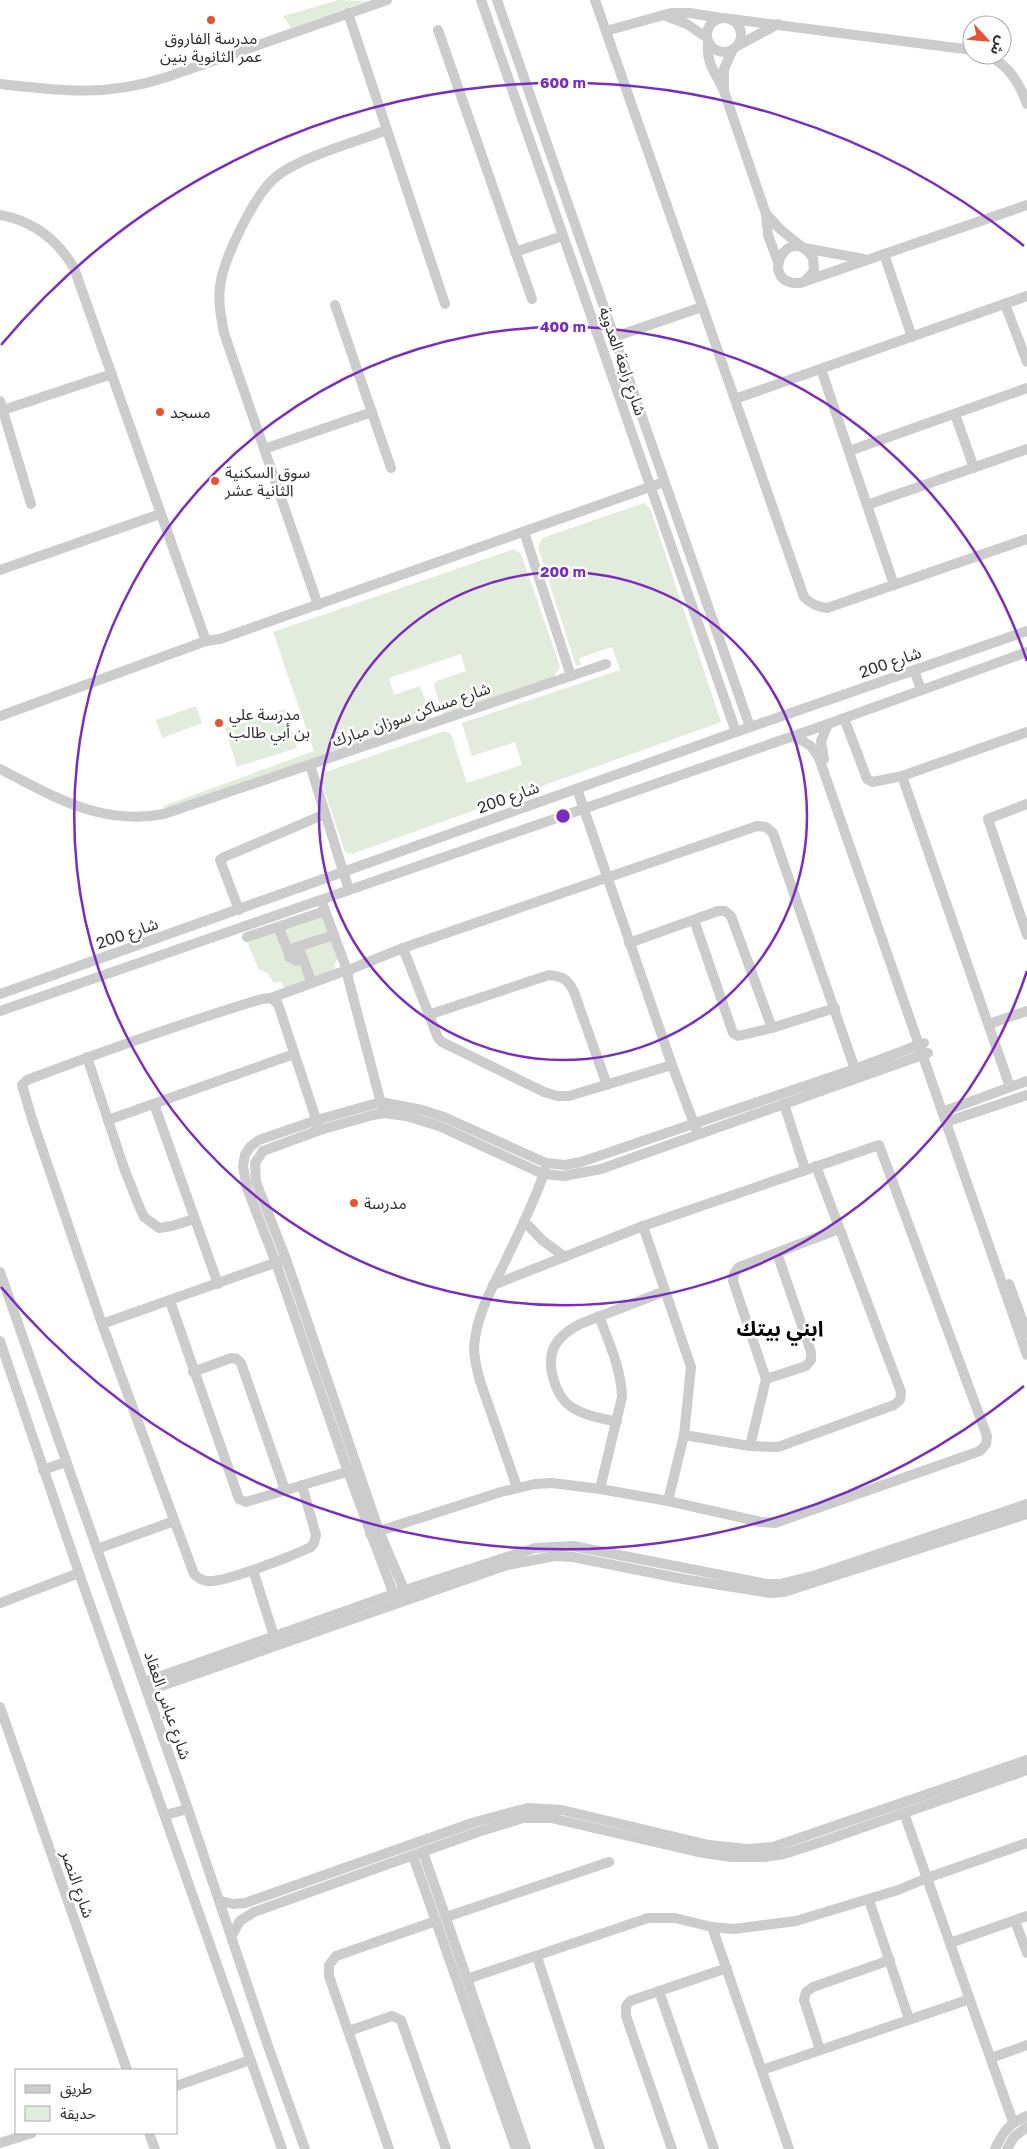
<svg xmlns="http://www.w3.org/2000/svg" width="1027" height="2149" viewBox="0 0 1027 2149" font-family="'Golos Text','Noto Sans Arabic',sans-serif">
	<rect width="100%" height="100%" fill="#fff"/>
	<!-- green -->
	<g fill="#e1ecdd">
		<path d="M 339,0 L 367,1 L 291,28 L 283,16 Z"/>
		<path d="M 644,503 L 650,508 L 721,722 L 352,854 L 345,852 L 321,780 L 325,772 L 445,731 L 451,734 L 467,783 L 522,765 L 515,742 L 472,756 L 462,723 L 620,670 L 612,647 L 579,658 L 581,665 L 576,666 L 538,547 L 542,538 Z"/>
		<path d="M 514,549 L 521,554 L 560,666 L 554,677 L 443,714 L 434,685 L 437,681 L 466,671 L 461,654 L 389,678 L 394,695 L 420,686 L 430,714 L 429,719 L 166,813 L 163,806 L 314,751 L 273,632 Z"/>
		<path d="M 196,706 L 202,723 L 162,738 L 156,720 Z"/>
		<path d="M 285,709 L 297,748 L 237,767 L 225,728 Z"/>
		<path d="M 323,907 L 339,955 L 335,964 L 334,974 L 285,989 L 281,982 L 274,983 L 268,973 L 259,970 L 244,935 Z"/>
	</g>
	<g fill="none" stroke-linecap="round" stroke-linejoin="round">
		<!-- minor -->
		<g stroke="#ccc" stroke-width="10">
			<path d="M 481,0 L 736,732"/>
			<path d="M 497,0 L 750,727"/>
			<path d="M 595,0 L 804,597 C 811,604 817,607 827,608 L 1027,539"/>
			<path d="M 348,13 L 445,304"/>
			<path d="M 666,16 L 687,24 L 707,38"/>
			<circle cx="724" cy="35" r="17"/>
			<path d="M 731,19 L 972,50"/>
			<path d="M 438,30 L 532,299"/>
			<path d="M 606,31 L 671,13 L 690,13 L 721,18"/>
			<path d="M 708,41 C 706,68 717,72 725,94 C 739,134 752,174 766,214 L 768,235 L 778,262"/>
			<path d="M 737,46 L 778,24"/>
			<path d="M 986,55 C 1007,63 1020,84 1027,104"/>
			<path d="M 0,84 C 62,91 106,97 167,77 L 387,0"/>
			<path d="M 724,90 L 724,69 L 733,49"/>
			<path d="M 766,214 L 780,229 L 802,247"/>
			<path d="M 0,215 C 33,221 57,239 74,268 L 206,641 L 220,639 L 664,482"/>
			<path d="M 804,248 L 864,259"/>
			<path d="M 515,252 L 563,236"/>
			<path d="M 884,254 L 912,337"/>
			<path d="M 805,281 L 814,271 L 813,258 C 788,220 756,285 800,283 L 1027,205"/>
			<path d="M 1005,304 L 1027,362"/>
			<path d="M 335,305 L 391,468"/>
			<path d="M 614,337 L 702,307"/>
			<path d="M 821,369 L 894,585"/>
			<path d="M 735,399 L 1027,296"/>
			<path d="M 0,401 L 31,504"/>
			<path d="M 3,410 L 112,374"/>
			<path d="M 955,414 L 974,468"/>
			<path d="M 264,449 L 372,412"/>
			<path d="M 849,451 L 1027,388"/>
			<path d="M 867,505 L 1027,449"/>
			<path d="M 524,532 L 571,676"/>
			<path d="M 0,570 L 160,514"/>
			<path d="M 318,605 L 224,333 C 221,317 218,303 220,287 C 223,259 255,193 277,176 C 303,156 356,142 387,130"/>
			<path d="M 914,670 L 921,690"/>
			<path d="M 0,716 L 206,641"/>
			<path d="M 844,718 L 867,779 L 873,782 L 902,776"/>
			<path d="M 794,736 L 811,746 L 819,758 L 1027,1355"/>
			<path d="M 824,759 L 821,741 L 828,724"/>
			<path d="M 310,765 L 349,890"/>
			<path d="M 0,769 C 55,797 100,826 164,814 L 606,664"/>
			<path d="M 577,789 L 672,1065 L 696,1129"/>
			<path d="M 1027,804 L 988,819 L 1027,935"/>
			<path d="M 323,905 L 348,973"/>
			<path d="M 239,910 L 220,860 L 222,858 L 325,814"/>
			<path d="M 694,920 L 733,1033 L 738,1036 L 772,1028 L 835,1008"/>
			<path d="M 278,927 L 289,953"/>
			<path d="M 247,937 L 325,911"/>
			<path d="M 629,943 L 718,911 L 725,911 L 731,916 L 772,1028"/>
			<path d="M 294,948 L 301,954 L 299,960 L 296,961 L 289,957 L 290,950 L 294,948 L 334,935"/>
			<path d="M 403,948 L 438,1038 L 442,1042 L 544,1092 L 558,1096 L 569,1096 L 672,1065"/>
			<path d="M 301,954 L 312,983"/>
			<path d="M 0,994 L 736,732 L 1027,631"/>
			<path d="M 271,998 L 278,1004 L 318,1125"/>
			<path d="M 0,1011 L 828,724 L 1027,652"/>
			<path d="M 428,1015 L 549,975 C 562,976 568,979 574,992 L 607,1085"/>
			<path d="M 989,1024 L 1027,1011"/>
			<path d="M 87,1057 L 124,1168 L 139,1206 L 144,1217 L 159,1228 L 172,1226 L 194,1219"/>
			<path d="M 1010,1087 L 902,776 L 1027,732"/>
			<path d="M 154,1104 L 218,1284"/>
			<path d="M 784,1104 L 805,1169"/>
			<path d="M 382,1107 L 348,978 L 348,973 L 351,969 L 403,948 L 757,826 L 766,827 L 773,833 L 857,1075"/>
			<path d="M 942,1112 L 1027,1081"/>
			<path d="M 108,1120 L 294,1054"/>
			<path d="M 946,1122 L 1027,1095"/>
			<path d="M 524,1221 L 542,1240 L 565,1257"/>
			<path d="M 643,1226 L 691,1367 L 684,1435 L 668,1501"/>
			<path d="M 0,1272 L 188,1809 L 268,2046 L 305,2149"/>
			<path d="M 1009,1284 L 1027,1333"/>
			<path d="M 170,1301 L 239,1499 L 246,1502 L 353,1470"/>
			<path d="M 599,1316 C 609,1343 621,1368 622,1397 L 600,1489"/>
			<path d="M 102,1324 L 283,1260"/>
			<path d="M 0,1341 L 79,1573 L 282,2149"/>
			<path d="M 193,1372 L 231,1358 L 237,1359 L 241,1363 L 285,1490"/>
			<path d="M 766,1379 L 806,1366 L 811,1360 L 811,1352 L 777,1253"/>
			<path d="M 617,1422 C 601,1418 584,1416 570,1406 C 555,1395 546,1364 554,1347 C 560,1336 569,1330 580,1324 L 665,1291"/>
			<path d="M 684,1435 L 750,1446 L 778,1447 L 894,1405 L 900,1400 L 901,1392 L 816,1166"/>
			<path d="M 750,1446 L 766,1379 L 733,1281 L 734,1274 L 739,1267 L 839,1229"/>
			<path d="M 43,1470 L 66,1462"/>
			<path d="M 302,1485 L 316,1535 L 314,1543 L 311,1547 C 294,1555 222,1584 207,1581 C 201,1580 198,1578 194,1574 L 102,1324 L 32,1119 L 22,1085 L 27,1080 C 104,1051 182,1023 262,999 L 271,998 L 347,970"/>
			<path d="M 517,1487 L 480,1381 C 477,1370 474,1359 474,1347 C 476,1319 489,1293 502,1268 C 517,1236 534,1204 545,1170"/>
			<path d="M 370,1534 L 501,1492 L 535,1484 L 552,1483 L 600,1489 L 668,1501 L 761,1522 L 775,1523 L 980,1451 L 986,1444 L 987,1436 L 879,1145 L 643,1226 L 493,1285"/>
			<path d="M 97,1549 L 174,1521"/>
			<path d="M 253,1570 L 274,1636"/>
			<path d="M 408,1599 L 379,1531 L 286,1259 L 256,1182 L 255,1163 L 263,1151 L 320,1130 L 373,1115 L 384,1113 L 406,1116 L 439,1126 L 543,1174 L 564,1176 L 601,1169 L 928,1053"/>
			<path d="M 0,1603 L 79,1573"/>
			<path d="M 397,1603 L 348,1472 L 276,1263 L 247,1188 L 243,1166 L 245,1155 L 250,1147 L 259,1140 L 317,1120 L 381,1102 L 422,1110 L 444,1117 L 546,1163 L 565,1165 L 581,1162 L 855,1069 L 924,1043"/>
			<path d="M 144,1682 L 405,1590 L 535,1548 L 573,1546 L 767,1584 L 780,1584 L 816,1575 L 1027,1504"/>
			<path d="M 147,1691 L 507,1565 L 555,1556 L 573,1557 L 683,1579 L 770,1593 L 784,1592 L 1027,1514"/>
			<path d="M 0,1707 L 127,2070"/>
			<path d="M 904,1813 L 1013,2122"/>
			<path d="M 165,1815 L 188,1809"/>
			<path d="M 423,1852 L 526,2149"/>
			<path d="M 413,1856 L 516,2149"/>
			<path d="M 869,1900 L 909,2019"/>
			<path d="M 221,1901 L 233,1904 L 245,1903 L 475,1822 L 528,1808 L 562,1810 L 709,1845 L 748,1849 L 773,1847 L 1027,1760"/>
			<path d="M 446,1917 L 609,1862"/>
			<path d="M 1015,1921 L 1027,1953"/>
			<path d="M 712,1927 L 789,2149"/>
			<path d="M 232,1935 L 240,1921 L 254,1912 L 478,1832 L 523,1818 L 551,1818 L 698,1852 L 731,1857 L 764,1857 L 784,1854 L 821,1842 L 1027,1770"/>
			<path d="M 950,1943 L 1027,1916"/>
			<path d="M 537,1957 L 600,2149"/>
			<path d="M 467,1979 L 648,1918 L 675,1918 L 712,1927 L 734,1929 L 796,1921 L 898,1890 L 927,1878 L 1027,1843"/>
			<path d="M 659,1991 L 714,2149"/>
			<path d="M 349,2031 L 392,2016 L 401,2020 L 446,2149"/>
			<path d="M 820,2050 L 804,2000 L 806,1992 L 813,1987 L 890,1960"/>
			<path d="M 991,2058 L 1027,2045"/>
			<path d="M 762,2070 L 970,1999"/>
			<path d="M 176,2086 L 250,2060"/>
			<path d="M 149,2133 L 155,2149"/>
			<path d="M 0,2143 L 32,2133"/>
			<path d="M 389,2149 L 329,1976 L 329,1965 L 336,1956 L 436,1921"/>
			<path d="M 672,2149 L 626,2016 L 626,2006 L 630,2001 L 727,1968"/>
			<path d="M 995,2149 C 1003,2132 1009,2123 1027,2116"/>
			<path d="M 1007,2149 L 1014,2137 L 1027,2127"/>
		</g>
	</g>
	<!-- distance rings -->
	<g fill="none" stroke="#7b2cbf" stroke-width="2.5">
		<circle cx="563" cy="816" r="244"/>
		<path d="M1027 971A489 489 0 1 1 1027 661"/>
		<path d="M1024 1386A733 733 0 0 1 1 1287M1 345A733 733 0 0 1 1024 246"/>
	</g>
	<!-- markers -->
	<g fill="#e45333" stroke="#fff" stroke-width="2">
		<circle cx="211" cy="20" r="5"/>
		<circle cx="160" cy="412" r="5"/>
		<circle cx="215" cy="481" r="5"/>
		<circle cx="219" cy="723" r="5"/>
		<circle cx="354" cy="1203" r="5"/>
	</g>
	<g text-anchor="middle" stroke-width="5" stroke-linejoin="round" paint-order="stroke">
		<!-- poi labels -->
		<g font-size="16" fill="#2f2f2f" stroke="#fff" text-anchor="start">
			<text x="211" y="44" text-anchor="middle">مدرسة الفاروق<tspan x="211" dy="18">عمر الثانوية بنين</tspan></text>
			<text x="170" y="418">مسجد</text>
			<text x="225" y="478">سوق السكنية<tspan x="225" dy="18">الثانية عشر</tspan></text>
			<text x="229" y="720">مدرسة علي<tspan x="229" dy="18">بن أبي طالب</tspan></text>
			<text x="364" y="1209">مدرسة</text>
		</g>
		<!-- street labels -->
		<g font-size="16" fill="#2f2f2f" stroke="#fff">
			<text transform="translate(623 361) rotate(71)" y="6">شارع رابعة العدوية</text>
			<text transform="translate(890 662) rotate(-19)" y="6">شارع 200</text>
			<text transform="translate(411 714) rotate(-19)" y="6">شارع مساكن سوزان مبارك</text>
			<text transform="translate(508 797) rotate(-20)" y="6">شارع 200</text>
			<text transform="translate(127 933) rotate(-19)" y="6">شارع 200</text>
			<text transform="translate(168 1705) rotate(71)" y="6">شارع عباس العقاد</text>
			<text transform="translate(78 1884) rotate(71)" y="6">شارع النصر</text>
		</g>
		<!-- district labels -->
		<g font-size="21" font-weight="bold" fill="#000" stroke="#fff">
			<text x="780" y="1336">ابني بيتك</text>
		</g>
	</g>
	<circle cx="563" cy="816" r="8" fill="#7b2cbf" stroke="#fff" stroke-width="2.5"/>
	<g font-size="15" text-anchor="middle" font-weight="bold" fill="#7b2cbf" stroke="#fff" stroke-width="5" stroke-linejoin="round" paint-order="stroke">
		<text x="563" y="88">600 m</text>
		<text x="563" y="332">400 m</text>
		<text x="563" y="577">200 m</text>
	</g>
	<!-- legend -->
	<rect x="15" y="2069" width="162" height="65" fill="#ffffff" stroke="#acacac"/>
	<rect x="25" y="2085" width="25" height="8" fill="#cccccc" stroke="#acacac"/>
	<text x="60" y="2094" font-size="15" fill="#2f2f2f">طريق</text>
	<rect x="25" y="2106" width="25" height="15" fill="#e1ecdd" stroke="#acacac"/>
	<text x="60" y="2119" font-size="15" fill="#2f2f2f">حديقة</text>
	<!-- north arrow -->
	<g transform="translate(987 40) rotate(116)"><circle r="24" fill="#ffffff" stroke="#acacac"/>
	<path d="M0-4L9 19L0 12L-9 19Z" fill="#e45333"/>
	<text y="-8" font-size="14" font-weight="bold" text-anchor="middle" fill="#2f2f2f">ش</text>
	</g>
</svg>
